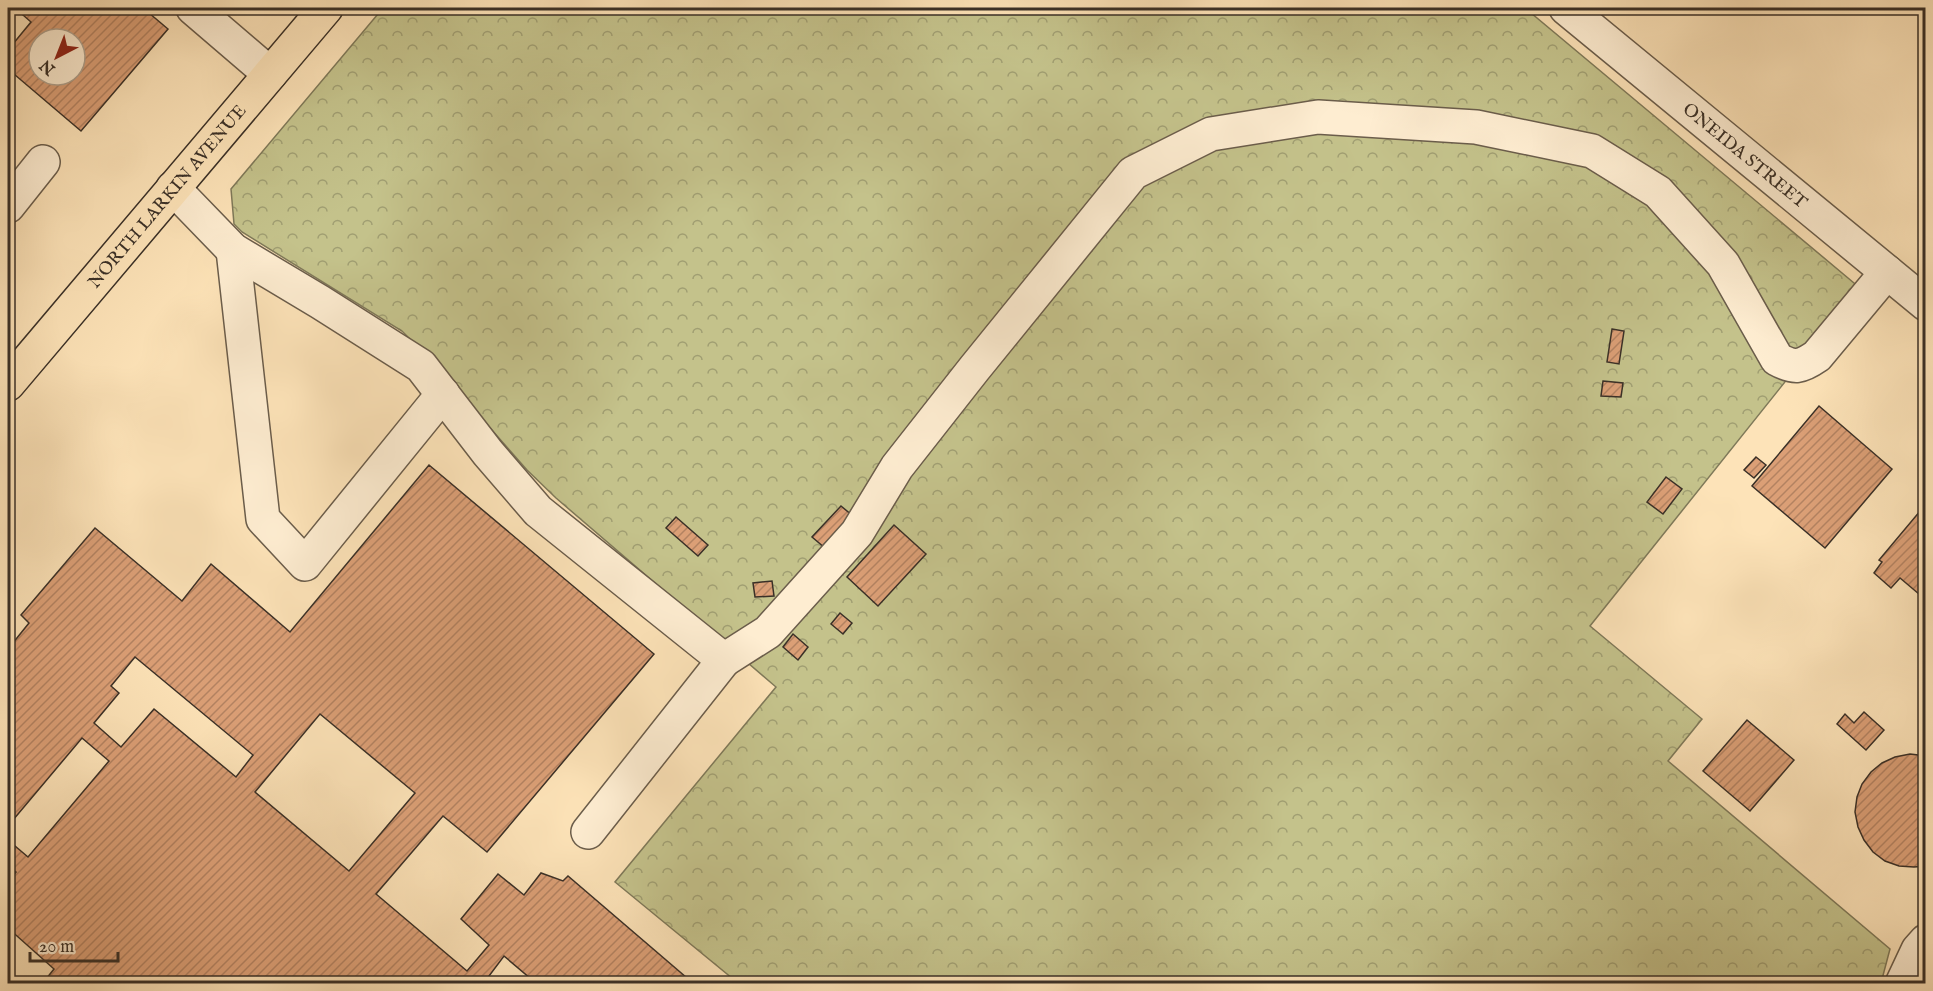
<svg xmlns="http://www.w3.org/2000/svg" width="1933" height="991" viewBox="0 0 1933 991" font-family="'IM FELL English',serif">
	<defs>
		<pattern id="forest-crowns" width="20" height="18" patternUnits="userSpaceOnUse" patternTransform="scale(1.5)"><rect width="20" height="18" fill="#c4c28b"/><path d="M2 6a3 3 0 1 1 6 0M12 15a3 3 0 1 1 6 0" fill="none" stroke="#a09e72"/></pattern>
		<pattern id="building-hatch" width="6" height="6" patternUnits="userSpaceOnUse" patternTransform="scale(1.5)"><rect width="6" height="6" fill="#db9f76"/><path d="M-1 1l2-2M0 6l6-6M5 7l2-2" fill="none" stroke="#b38261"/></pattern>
	</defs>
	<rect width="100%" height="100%" fill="#fde3b8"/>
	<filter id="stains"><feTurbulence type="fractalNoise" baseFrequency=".00333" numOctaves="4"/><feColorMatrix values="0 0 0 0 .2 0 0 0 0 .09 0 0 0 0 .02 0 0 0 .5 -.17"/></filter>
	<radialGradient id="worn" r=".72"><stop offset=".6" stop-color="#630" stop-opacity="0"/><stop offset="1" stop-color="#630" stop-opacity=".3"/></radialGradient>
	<!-- forest -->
	<path fill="url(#forest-crowns)" stroke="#7f7959" stroke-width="1.5" d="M 383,8 L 1525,8 L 1860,288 L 1590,626 L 1702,719 L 1668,761 L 1890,949 L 1881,983 L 738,983 L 615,882 L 776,687 L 556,498 L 527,470 L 425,354 L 402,331 L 242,232 L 234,224 L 231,189 Z"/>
	<!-- building -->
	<g fill="url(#building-hatch)" stroke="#3a3027" stroke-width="1.5" fill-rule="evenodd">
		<path d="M 15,8 L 143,8 L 168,29 L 81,131 L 8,69 L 8,50 L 31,22 ZM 39,39 L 75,39 L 75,75 L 39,75 Z"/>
		<path d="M 1612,329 L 1624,331 L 1619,364 L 1607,362 Z"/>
		<path d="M 1603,381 L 1623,383 L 1621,397 L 1601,396 Z"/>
		<path d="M 1819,406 L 1892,469 L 1825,548 L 1752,486 Z"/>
		<path d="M 1756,457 L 1766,465 L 1754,478 L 1744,470 Z"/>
		<path d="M 429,465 L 654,654 L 487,852 L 443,816 L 376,894 L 467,971 L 489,945 L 461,919 L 498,874 L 524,895 L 541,873 L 563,881 L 568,876 L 694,984 L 537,984 L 504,956 L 483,984 L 42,984 L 54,969 L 8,928 L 8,882 L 16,872 L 8,865 L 8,840 L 28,857 L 109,761 L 82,738 L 8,826 L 8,649 L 29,623 L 21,615 L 95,528 L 182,601 L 211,564 L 290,632 ZM 135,657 L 253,755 L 236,777 L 154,709 L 121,747 L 94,723 L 119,693 L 111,686 ZM 320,714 L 415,793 L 349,871 L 255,792 Z"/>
		<path d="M 1666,477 L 1682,489 L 1663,514 L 1647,502 Z"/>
		<path d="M 1926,504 L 1926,600 L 1900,578 L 1891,588 L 1874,573 L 1882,562 L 1879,560 Z"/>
		<path d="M 841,506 L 853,516 L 825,548 L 812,537 Z"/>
		<path d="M 676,517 L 708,545 L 698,556 L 666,528 Z"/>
		<path d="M 894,525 L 926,554 L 878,606 L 847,577 Z"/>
		<path d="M 772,581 L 774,596 L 755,597 L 753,583 Z"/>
		<path d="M 840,613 L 852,623 L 843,634 L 831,624 Z"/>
		<path d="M 793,634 L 808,647 L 798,660 L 783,647 Z"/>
		<path d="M 1864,712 L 1884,730 L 1866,750 L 1837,724 L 1845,714 L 1854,723 Z"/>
		<path d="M 1747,720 L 1794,760 L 1750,811 L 1703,771 Z"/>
		<path d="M 1910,754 L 1926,756 L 1926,866 L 1914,867 L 1899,866 L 1885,861 L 1873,852 L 1864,840 L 1858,827 L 1855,812 L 1857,797 L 1862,784 L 1871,772 L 1882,763 L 1895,757 Z"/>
	</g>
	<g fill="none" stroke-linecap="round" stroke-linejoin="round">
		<defs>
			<g id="minor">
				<path d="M 193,8 L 270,74"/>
				<path id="s1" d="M 1566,8 L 1926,304"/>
				<path d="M 173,188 L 233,250 L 320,302 L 421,366 L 488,453 L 538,511 L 724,660 L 588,832"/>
				<path d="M 8,206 L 43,162"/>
				<path d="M 233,250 L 263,519 L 305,564 L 443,394"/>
				<path d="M 724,660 L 768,632 L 857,533 L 897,467 L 974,369 L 1133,173 L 1211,134 L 1318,117 L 1476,127 L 1592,151 L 1658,192 L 1723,264 L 1777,359 C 1795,369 1801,367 1817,356 L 1887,272"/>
				<path d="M 1902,984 L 1918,950 L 1926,941"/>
			</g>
			<g id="major">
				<path id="s2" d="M 8,384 L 326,8"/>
			</g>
		</defs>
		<!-- minor casing -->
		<use href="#minor" stroke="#6b5d4b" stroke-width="36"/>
		<!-- major casing -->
		<use href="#major" stroke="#3a3027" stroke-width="36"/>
		<!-- minor -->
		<use href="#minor" stroke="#feedd1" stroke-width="33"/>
		<!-- major -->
		<use href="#major" stroke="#fde3b8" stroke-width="33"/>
	</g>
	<g text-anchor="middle" stroke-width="6" stroke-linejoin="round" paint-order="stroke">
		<!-- street labels -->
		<g font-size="18" fill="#3a3027" stroke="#feedd1">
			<text dy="6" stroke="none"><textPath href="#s1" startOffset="232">ONEIDA STREET</textPath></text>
			<text dy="6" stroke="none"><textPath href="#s2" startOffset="246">NORTH LARKIN AVENUE</textPath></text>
		</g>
	</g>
	<!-- margin -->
	<rect width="1933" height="991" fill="none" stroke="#fde3b8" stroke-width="30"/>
	<rect x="9" y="9" width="1915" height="973" fill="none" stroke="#3a3027" stroke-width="3"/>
	<rect x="15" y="15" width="1903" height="961" fill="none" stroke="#3a3027" stroke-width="1.5"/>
	<!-- north arrow -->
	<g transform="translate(57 57) rotate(222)"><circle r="28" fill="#feedd1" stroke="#b0a18d" stroke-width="1.5"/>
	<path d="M0-4.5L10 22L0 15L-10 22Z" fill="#8f2418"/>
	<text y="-9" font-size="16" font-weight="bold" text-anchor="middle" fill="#3a3027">N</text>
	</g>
	<!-- scale -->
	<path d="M30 952v9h88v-9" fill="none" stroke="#3a3027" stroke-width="3"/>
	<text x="39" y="952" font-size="18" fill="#3a3027" stroke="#feedd1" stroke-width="4.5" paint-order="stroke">20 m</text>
	<rect width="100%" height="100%" filter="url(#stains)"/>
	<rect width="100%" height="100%" fill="url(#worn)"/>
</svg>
